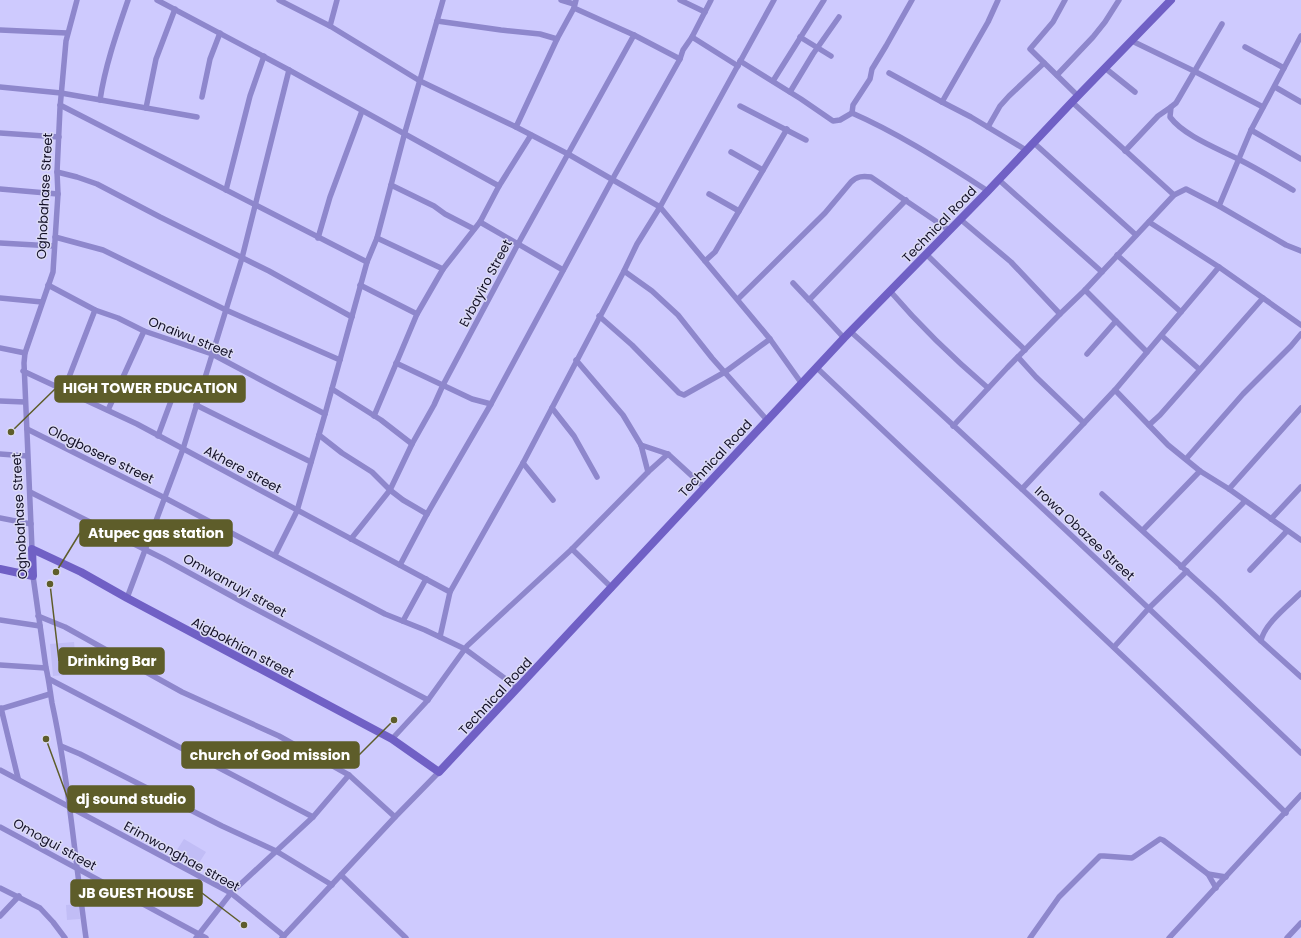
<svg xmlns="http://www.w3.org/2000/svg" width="1301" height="938" viewBox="0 0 1301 938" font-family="Poppins,sans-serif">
	<rect width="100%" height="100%" fill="#cecafe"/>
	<!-- built -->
	<g fill="#c1bdf6">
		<path d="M 74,642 L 77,674 L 53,676 L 50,644 Z"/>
		<path d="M 184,839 L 206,852 L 195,869 L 173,856 Z"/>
		<path d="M 79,904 L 80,919 L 67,920 L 66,905 Z"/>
	</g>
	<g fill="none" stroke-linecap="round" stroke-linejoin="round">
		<!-- street -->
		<g stroke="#8e87cc" stroke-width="5.5">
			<path d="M 157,0 L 289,70 L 499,186"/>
			<path d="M 279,0 L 330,26 L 420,81 L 516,127 L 557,39 L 574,8 L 576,0"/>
			<path d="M 561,0 L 574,4"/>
			<path d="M 680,0 L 705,12"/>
			<path d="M 1065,0 L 1053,22 L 1030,49 L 1078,96"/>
			<path d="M 574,8 L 634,35 L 680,59"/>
			<path d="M 437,21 L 501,30 L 540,34 L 557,39"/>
			<path d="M 1222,24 L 1179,98 L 1176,103 L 1171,107 L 1170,117 C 1184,136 1219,149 1240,160 C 1258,169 1276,180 1293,190"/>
			<path d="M 330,26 L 337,0"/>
			<path d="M 0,30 L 67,33"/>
			<path d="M 692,37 L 738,66"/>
			<path d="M 800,37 L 831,56"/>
			<path d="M 1132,41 L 1194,71 L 1263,107"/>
			<path d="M 1245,47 L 1284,68"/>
			<path d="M 740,61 L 801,99 L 833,121 L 840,120 L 852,113 C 900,134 944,163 988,191"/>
			<path d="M 1105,68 L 1135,92"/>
			<path d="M 889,73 L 942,102 L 971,117 L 1026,150"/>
			<path d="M 1057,75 L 1093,37 L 1105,22 L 1119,0"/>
			<path d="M 773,81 L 824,0"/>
			<path d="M 0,87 L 61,93 L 197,117"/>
			<path d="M 1275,87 L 1301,102"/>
			<path d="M 790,92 L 813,54 L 839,17"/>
			<path d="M 202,97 L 210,59 L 220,33"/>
			<path d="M 100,100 C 105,66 117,32 128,0"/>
			<path d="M 942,102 L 988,22 L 998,0"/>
			<path d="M 1072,102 L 1174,195"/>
			<path d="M 60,105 L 367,262"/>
			<path d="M 740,106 L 806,140"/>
			<path d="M 146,108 L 156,59 L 175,9"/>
			<path d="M 852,113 L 853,105 L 870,79 L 872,69 L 886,46 L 912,0"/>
			<path d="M 516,127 L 568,154 L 660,207 L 770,339 L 802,384"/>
			<path d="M 988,127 L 1000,106 L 1009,96 L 1044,63"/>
			<path d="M 1251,130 L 1301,159"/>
			<path d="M 0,133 L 59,137"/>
			<path d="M 1034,143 L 1136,235"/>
			<path d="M 1125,151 L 1158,116 L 1171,107"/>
			<path d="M 731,152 L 763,170"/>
			<path d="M 57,172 L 77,177 L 97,184 L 160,217 L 269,271 L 352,317"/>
			<path d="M 999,180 L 1102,272"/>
			<path d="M 391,185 L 434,206 L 445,214 L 474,229"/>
			<path d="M 0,189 L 58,194"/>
			<path d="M 226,190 L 250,96 L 264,56"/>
			<path d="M 709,194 L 739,211"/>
			<path d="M 1219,206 L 1251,130 L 1301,36"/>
			<path d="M 960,219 L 1011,262 L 1060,314"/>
			<path d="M 480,222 L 563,270"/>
			<path d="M 1149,222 L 1219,267 L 1301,325"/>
			<path d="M 55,237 L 103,250 L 226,310 L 340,360"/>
			<path d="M 318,238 L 330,197 L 362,111"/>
			<path d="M 377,238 L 443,269"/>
			<path d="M 0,243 L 53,246"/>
			<path d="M 926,254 L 1025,350"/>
			<path d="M 1117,255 L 1181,312"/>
			<path d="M 705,261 L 715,252 L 787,129"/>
			<path d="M 624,271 L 652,291 L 678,315 L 712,358 L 767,420"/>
			<path d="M 793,283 L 809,300"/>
			<path d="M 48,285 L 95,310 L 118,318 L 144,331 L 212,354 L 325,414"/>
			<path d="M 360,285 L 417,314"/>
			<path d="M 1085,290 L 1147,352"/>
			<path d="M 890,291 C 920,326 953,358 988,388"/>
			<path d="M 0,298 L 42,302"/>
			<path d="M 738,299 L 825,213 L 851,182 C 857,176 863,176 871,177 L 949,230"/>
			<path d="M 599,316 L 632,345 L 679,393 L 684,395 L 725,372 L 770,339"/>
			<path d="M 851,332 C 895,371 938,411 981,451 C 1089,551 1195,652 1301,753"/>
			<path d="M 1162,336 L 1199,369"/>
			<path d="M 844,338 L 809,300 L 906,200"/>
			<path d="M 0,348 L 25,353"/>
			<path d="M 1087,354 L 1116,321"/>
			<path d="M 1018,357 L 1036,377 L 1084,423"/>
			<path d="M 396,363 L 472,399 L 491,404"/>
			<path d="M 817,368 C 973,516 1132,662 1286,813"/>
			<path d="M 23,371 L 137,424 L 450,592"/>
			<path d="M 332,389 L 381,420 L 412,444"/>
			<path d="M 64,390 L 95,310"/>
			<path d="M 1115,390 L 1168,445 L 1200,471 L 1229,489 L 1301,540"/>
			<path d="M 0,401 L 25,402"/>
			<path d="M 196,405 L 311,462"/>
			<path d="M 552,408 L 574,436 L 597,477"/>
			<path d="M 108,410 L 144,331"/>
			<path d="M 374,416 L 417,314 L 443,269 L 480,222 L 499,186 L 531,135"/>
			<path d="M 1149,425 L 1160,415 L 1263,298"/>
			<path d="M 953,426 L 1007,368 L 1060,314 L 1085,290 L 1174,195 L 1186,189 L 1219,206 L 1286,245 L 1301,251"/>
			<path d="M 27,429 L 165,498 L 385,614 L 425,630 L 465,649 L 518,688"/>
			<path d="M 319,435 L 342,453 L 372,472 L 390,490 L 403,500 L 427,514"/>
			<path d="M 158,436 L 174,393"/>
			<path d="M 641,445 L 668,454 L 648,472"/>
			<path d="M 0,454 L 27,456"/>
			<path d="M 668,454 L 704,487"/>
			<path d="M 1186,459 L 1243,394 L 1291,346 L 1301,334"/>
			<path d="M 523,463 L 553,500"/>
			<path d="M 1022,489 L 1115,390 L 1219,267"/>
			<path d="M 1229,489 L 1301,408"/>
			<path d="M 30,492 L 164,559 L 248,605 L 428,700"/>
			<path d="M 1102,494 L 1216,598 L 1261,641 L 1301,677"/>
			<path d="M 297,511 L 325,414 L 367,262 L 377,238 L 405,132 L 443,0"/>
			<path d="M 0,518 L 31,524"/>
			<path d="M 1271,519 L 1301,487"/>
			<path d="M 1143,530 L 1200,471"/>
			<path d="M 351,539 L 390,490 L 412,444 L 434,405 L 443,385 L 518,244 L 634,35"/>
			<path d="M 32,549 L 24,363 L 25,353 L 53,272 L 58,194 L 57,172 L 60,108 L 66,41 L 77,0"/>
			<path d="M 572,549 L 612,588"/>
			<path d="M 275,555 L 297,511"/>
			<path d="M 400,565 L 427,514 L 491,404 L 612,180 L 680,59 L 683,50 L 692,37 L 711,0"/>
			<path d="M 1181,567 L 1245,501"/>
			<path d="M 1250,570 L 1287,531"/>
			<path d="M 33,576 L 46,668 C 49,680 50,691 52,703 C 69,781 75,860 86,938"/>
			<path d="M 127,598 L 183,449 L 242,258 L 289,70"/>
			<path d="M 38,616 L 65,627 L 182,692 L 279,736 L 349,775 L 395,817"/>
			<path d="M 0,620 L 40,626"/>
			<path d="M 403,621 L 426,579"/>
			<path d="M 440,637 L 450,592 L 523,463 L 624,271 L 637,244 L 660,207 L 774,0"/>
			<path d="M 1261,641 C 1264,624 1289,605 1301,593"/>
			<path d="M 1114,647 L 1149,608 L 1187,571"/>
			<path d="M 0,665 L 46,668"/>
			<path d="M 49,679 L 313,817"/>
			<path d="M 1,708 L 18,778"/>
			<path d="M 0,709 L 50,694"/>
			<path d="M 392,739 L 428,700 L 467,646 L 572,549 L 648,472 L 641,445 L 623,415 L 576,360"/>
			<path d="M 61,746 L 80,754 L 222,826 L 276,851 L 332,885"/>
			<path d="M 0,770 L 231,893 L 284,936"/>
			<path d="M 0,827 L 206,938"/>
			<path d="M 1208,874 L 1226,877"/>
			<path d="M 341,875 L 406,938"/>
			<path d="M 0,888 L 40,908 L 53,922 L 65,938"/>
			<path d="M 0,916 L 19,896"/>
			<path d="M 196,938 L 231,893 L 313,817 L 349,775"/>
			<path d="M 282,938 L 395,817 L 439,772"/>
			<path d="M 1030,938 L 1059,897 L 1100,856 L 1104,856 L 1132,858 L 1160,839 L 1163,840 L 1208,874 L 1216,888"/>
			<path d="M 1169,938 L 1301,795"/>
			<path d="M 1287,938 L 1301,923"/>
		</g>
		<!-- secondary -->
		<path stroke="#7060c5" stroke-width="8" d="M 0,569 L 33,576 L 32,549 L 81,572 L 127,598 L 392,739 L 439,772 L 844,338 L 988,191 L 1072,102 L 1171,0"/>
	</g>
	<g text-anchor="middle" stroke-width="3" stroke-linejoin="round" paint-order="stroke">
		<!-- street labels -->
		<g font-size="13" fill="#131027" stroke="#dcdbf5">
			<text transform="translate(44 196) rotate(-87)" y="5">Oghobahase Street</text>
			<text transform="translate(939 224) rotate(-46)" y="5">Technical Road</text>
			<text transform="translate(485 283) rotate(-62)" y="5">Evbayiro Street</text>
			<text transform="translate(191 337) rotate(22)" y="5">Onaiwu street</text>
			<text transform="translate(101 454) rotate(26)" y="5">Ologbosere street</text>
			<text transform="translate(715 458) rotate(-47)" y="5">Technical Road</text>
			<text transform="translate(243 469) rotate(28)" y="5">Akhere street</text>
			<text transform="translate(19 516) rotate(-93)" y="5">Oghobahase Street</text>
			<text transform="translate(1085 533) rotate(43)" y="5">Irowa Obazee Street</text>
			<text transform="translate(235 585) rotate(29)" y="5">Omwanruyi street</text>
			<text transform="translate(243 647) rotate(28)" y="5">Aigbokhian street</text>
			<text transform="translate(495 696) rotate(-47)" y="5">Technical Road</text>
			<text transform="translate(55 844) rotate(29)" y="5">Omogui street</text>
			<text transform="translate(182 856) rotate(29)" y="5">Erimwonghae street</text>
		</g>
	</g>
	<!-- callouts -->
	<path fill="none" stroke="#5e5d2a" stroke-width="1.5" d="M11 432L55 389M56 572L80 533M50 584L59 661M394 720L359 755M46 739L68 799M244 925L202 893"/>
	<g fill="#5e5d2a" stroke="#dcdbf5" stroke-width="1.5">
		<circle cx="11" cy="432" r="4"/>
		<circle cx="56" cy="572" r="4"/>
		<circle cx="50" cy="584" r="4"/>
		<circle cx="394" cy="720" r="4"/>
		<circle cx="46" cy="739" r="4"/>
		<circle cx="244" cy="925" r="4"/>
	</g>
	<g fill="#5e5d2a" stroke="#5e5d2a" stroke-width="1.5">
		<rect x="55" y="376" width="190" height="26" rx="4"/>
		<rect x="80" y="520" width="152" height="26" rx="4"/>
		<rect x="59" y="648" width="105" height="26" rx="4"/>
		<rect x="182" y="742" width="177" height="26" rx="4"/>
		<rect x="68" y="786" width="126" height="26" rx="4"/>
		<rect x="71" y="880" width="131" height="26" rx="4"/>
	</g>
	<g font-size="14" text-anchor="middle" font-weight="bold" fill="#fff">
		<text x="150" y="393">HIGH TOWER EDUCATION</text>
		<text x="156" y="538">Atupec gas station</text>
		<text x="112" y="666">Drinking Bar</text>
		<text x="270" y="760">church of God mission</text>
		<text x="131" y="804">dj sound studio</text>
		<text x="136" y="898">JB GUEST HOUSE</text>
	</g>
</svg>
